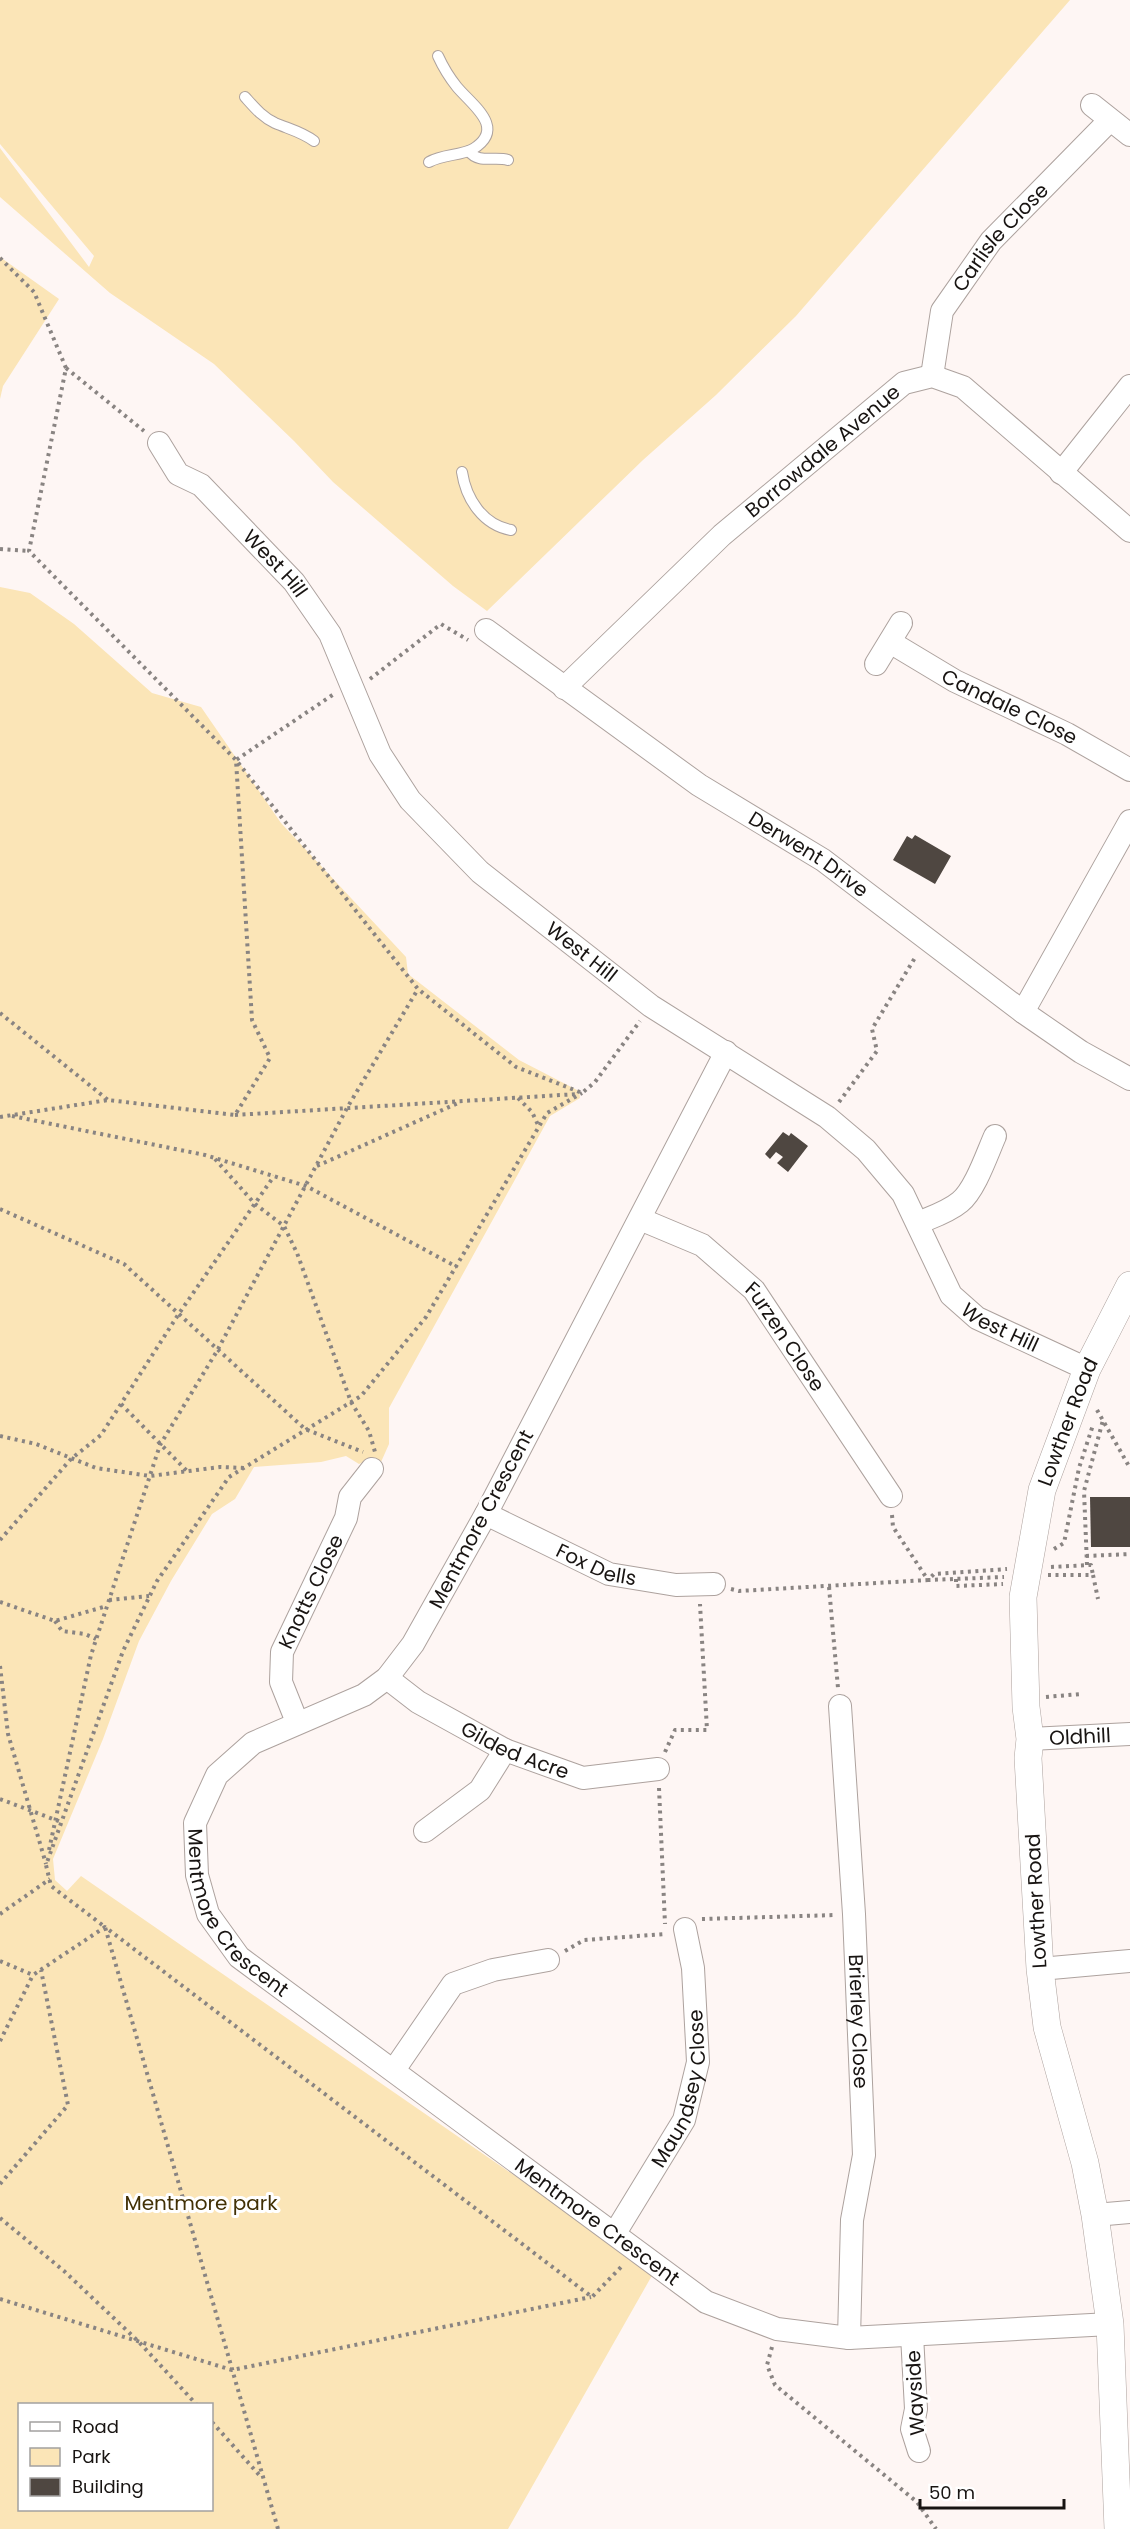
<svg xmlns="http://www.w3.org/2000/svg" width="1130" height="2529" viewBox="0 0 1130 2529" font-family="Poppins,sans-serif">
	<rect width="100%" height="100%" fill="#fef6f4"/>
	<!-- green -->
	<g fill="#fbe5b7" fill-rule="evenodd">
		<path d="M 0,0 L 1070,0 L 796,316 L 716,395 L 643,460 L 487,611 L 453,586 L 333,482 L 294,441 L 214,364 L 110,293 L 0,197 L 0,148 L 89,267 L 94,256 L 0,144 Z"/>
		<path d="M 0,257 L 59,299 L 3,386 L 0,399 Z"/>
		<path d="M 0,587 L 30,593 L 74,624 L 152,693 L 201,707 L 281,823 L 406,957 L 408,974 L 519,1060 L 579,1091 L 580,1098 L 550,1116 L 389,1408 L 389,1444 L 381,1462 L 372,1458 L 359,1464 L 346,1456 L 321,1462 L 254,1467 L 235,1499 L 212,1514 L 171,1581 L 139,1641 L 103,1739 L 53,1859 L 55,1880 L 67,1891 L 81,1876 L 654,2272 L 508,2529 L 0,2529 ZM 20,2404 L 212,2404 L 212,2510 L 20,2510 Z"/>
	</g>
	<!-- building -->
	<g fill="#4f4741">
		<path d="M 915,835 L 951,856 L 935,884 L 893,860 L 907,836 L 912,839 Z"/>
		<path d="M 783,1132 L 789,1136 L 791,1133 L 808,1146 L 788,1172 L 777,1163 L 783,1157 L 776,1152 L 770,1159 L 765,1154 Z"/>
		<path d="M 1090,1497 L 1130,1497 L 1130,1547 L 1091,1547 Z"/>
	</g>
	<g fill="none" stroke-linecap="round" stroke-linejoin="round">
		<defs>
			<g id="service">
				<path d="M 245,97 C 254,107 262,117 275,123 C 289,129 302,132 314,141"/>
				<path d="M 469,151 C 478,164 495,156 508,160"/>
				<path d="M 429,162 C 443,154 460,156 473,149 C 507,128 472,105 457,87 C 449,77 443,67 438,56"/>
				<path d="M 462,472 C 466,499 483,525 511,530"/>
			</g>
			<g id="minor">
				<path d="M 1092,105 L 1130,135"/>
				<path id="s1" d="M 932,376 L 942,311 L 991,241 L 1110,120"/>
				<path id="s2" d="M 159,443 L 178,474 L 201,485 L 294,582 L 330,634 L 380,754 L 410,800 L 480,872 L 651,1006 L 827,1117 L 866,1150 L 903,1194 L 951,1295 L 977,1318 L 1087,1369"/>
				<path d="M 1061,473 L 1130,386"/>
				<path id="s3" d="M 486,630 L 699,785 L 823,860 L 1023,1012 L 1081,1052 L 1130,1079"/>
				<path id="s4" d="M 890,642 L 955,681 L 1067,734 L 1130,770"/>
				<path d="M 876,664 L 901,623"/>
				<path id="s5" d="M 564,688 L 722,535 L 904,383 L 932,376 L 963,387 L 1130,531"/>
				<path d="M 1023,1012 L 1130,821"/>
				<path id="s6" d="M 726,1052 L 486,1514 L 413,1644 L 387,1678 L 364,1695 L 253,1743 L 217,1775 L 195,1823 L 197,1875 L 208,1914 L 239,1957 L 706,2302 L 777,2329 L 849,2338 L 1110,2324"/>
				<path id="s7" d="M 640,1219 L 702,1245 L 754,1290 L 891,1496"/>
				<path d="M 918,1223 C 932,1217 948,1212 960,1202 C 975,1190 987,1154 995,1136"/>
				<path id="s8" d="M 486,1514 L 609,1574 L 676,1585 L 714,1584"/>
				<path id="s9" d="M 387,1678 L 418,1702 L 505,1750 L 583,1778 L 658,1769"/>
				<path id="s10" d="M 840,1706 L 854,1914 L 864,2155 L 852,2220 L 849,2338"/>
				<path id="s11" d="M 297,1722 L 281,1682 L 282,1652 L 346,1518 L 350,1497 L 372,1469"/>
				<path id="s12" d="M 1030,1739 L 1130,1734"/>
				<path d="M 425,1831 L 480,1790 L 505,1750"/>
				<path d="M 1040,1969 L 1130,1961"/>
				<path d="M 394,2070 L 453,1984 L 493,1970 L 548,1960"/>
				<path d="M 1095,2215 L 1130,2212"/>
				<path id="s13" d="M 615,2233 L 684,2120 L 698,2062 L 693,1968 L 685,1929"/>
				<path d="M 912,2335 L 916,2409 L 912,2429 L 919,2451"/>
			</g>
			<g id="tertiary">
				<path id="s14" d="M 1118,2529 L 1110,2324 L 1095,2215 L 1085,2163 L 1047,2027 L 1040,1969 L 1028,1758 L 1030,1739 L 1026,1707 L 1023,1597 L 1042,1490 L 1087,1369 L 1130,1285"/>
			</g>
		</defs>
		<!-- service casing -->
		<use href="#service" stroke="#ada29e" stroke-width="12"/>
		<!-- minor casing -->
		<use href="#minor" stroke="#ada29e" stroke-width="24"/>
		<!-- tertiary casing -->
		<use href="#tertiary" stroke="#ada29e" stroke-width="28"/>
		<!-- path -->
		<g stroke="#898482" stroke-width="4" stroke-dasharray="3 4.5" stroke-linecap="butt">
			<path d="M 0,258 L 34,292 L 66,368 L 29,551 L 236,760 L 418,989 L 516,1067 L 582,1093 L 595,1082 L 640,1021"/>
			<path d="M 66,368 L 144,431"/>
			<path d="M 0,549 L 29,551"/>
			<path d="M 370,679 L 441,624 L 468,640"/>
			<path d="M 0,1013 L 108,1100"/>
			<path d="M 518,1098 L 532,1112 L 539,1127"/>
			<path d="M 839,1102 L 877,1051 L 872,1029 L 916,956"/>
			<path d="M 235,1115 L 578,1094"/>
			<path d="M 12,1116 L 205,1155 L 306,1186 L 457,1267"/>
			<path d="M 0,1117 L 108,1100 L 235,1115 L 270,1058 L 252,1020 L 236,760 L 334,694"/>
			<path d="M 215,1159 L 255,1204 L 284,1226 L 297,1253 L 351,1402 L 369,1431 L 375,1452"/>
			<path d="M 317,1166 L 458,1103"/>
			<path d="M 0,1209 L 124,1264 L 305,1429 L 363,1452"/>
			<path d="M 121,1404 L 187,1471"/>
			<path d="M 1097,1410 L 1130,1468"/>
			<path d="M 0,1436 L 36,1444 L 96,1468 L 150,1476 L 220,1467 L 244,1468"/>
			<path d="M 892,1515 L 893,1527 L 928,1580 L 1004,1577"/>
			<path d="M 0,1540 L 71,1459 L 101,1435 L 178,1315 L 274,1176"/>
			<path d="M 1054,1549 L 1064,1543 L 1079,1468 L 1093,1425"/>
			<path d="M 1086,1556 L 1130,1554"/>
			<path d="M 1087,1565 L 1084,1491 L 1103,1420"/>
			<path d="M 1051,1567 L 1091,1565 L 1093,1575"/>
			<path d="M 1048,1575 L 1093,1575 L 1098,1599"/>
			<path d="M 956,1579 L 956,1586 L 1003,1584"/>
			<path d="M 829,1587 L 838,1688"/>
			<path d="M 731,1589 L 739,1591 L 928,1580 L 934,1574 L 1007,1569"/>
			<path d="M 109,1600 L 149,1596"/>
			<path d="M 0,1602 L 55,1621 L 107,1606"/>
			<path d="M 55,1621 L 62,1631 L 85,1634 L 96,1639"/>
			<path d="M 0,1666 L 8,1734 L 46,1864"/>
			<path d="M 1046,1697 L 1081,1694"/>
			<path d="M 665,1752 L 675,1730 L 707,1730 L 700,1604"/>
			<path d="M 659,1788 L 665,1924"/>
			<path d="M 0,1799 L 61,1822"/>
			<path d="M 49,1850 L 91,1655 L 160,1445 L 217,1351 L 347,1108 L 418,989"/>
			<path d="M 0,1914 L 50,1879"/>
			<path d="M 702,1919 L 836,1915"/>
			<path d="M 565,1951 L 584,1940 L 665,1934"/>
			<path d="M 0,1961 L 33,1975 L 105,1927 L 592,2297 L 623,2265"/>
			<path d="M 0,2041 L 33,1975"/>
			<path d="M 0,2184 L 68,2105 L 41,1970"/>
			<path d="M 0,2218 L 64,2271 L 139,2342 L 196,2404"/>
			<path d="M 0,2299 L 232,2370 L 591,2297"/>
			<path d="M 772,2347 L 767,2365 L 775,2385 L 917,2502 L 936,2529"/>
			<path d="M 212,2422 L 261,2477"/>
			<path d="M 278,2529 L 105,1927 L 51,1886 L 46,1865 L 123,1651 L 157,1581 L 229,1477 L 361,1396 L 426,1317 L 547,1113 L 582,1093"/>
		</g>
		<!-- service -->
		<use href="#service" stroke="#fff" stroke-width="10"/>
		<!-- minor -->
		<use href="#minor" stroke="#fff" stroke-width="22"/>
		<!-- tertiary -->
		<use href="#tertiary" stroke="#fff" stroke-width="27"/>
	</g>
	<g text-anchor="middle" stroke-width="6" stroke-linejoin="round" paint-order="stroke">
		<!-- street labels -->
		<g font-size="20" fill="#181412" stroke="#fff">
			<text dy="7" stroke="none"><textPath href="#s1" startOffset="160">Carlisle Close</textPath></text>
			<text dy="7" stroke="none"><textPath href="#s5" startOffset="351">Borrowdale Avenue</textPath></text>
			<text dy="7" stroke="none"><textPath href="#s2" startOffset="170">West Hill</textPath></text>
			<text dy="7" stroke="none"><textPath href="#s4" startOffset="136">Candale Close</textPath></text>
			<text dy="7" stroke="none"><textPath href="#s3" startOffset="393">Derwent Drive</textPath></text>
			<text dy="7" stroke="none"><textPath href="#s2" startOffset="674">West Hill</textPath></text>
			<text dy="7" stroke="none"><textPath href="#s2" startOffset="1250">West Hill</textPath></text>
			<text dy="7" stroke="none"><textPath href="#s7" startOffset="192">Furzen Close</textPath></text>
			<text dy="7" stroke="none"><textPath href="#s14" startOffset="1122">Lowther Road</textPath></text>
			<text transform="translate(481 1519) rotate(-62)" y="7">Mentmore Crescent</text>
			<text dy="7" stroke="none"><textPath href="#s8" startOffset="122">Fox Dells</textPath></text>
			<text dy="7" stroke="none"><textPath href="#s11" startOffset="140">Knotts Close</textPath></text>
			<text dy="7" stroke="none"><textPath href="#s12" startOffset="50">Oldhill</textPath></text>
			<text dy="7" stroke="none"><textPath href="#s9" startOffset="148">Gilded Acre</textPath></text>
			<text transform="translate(1036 1901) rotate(-93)" y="7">Lowther Road</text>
			<text dy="7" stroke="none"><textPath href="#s6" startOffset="1068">Mentmore Crescent</textPath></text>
			<text dy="7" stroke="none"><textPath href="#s10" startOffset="316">Brierley Close</textPath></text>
			<text dy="7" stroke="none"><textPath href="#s13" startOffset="162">Maundsey Close</textPath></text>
			<text dy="7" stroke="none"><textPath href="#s6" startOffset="1554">Mentmore Crescent</textPath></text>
			<text transform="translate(915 2393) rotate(-93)" y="7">Wayside</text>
		</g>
		<!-- park labels -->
		<g font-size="20" fill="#413005" stroke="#fff">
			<text x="201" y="2210">Mentmore park</text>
		</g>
	</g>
	<!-- legend -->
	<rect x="18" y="2403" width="195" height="108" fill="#ffffff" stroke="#a3a1a0" stroke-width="1.5"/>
	<rect x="30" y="2422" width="30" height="9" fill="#ffffff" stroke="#a3a1a0" stroke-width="1.5"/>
	<text x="72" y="2433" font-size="18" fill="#181412">Road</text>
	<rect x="30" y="2448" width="30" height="18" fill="#fbe5b7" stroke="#a3a1a0" stroke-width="1.5"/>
	<text x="72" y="2463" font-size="18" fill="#181412">Park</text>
	<rect x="30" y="2478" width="30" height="18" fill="#4f4741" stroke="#a3a1a0" stroke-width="1.5"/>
	<text x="72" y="2493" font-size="18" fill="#181412">Building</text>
	<!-- scale -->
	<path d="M920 2499v9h144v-9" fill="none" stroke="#181412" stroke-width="3"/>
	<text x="929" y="2499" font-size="18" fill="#181412" stroke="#ffffff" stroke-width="4.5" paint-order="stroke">50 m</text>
</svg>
